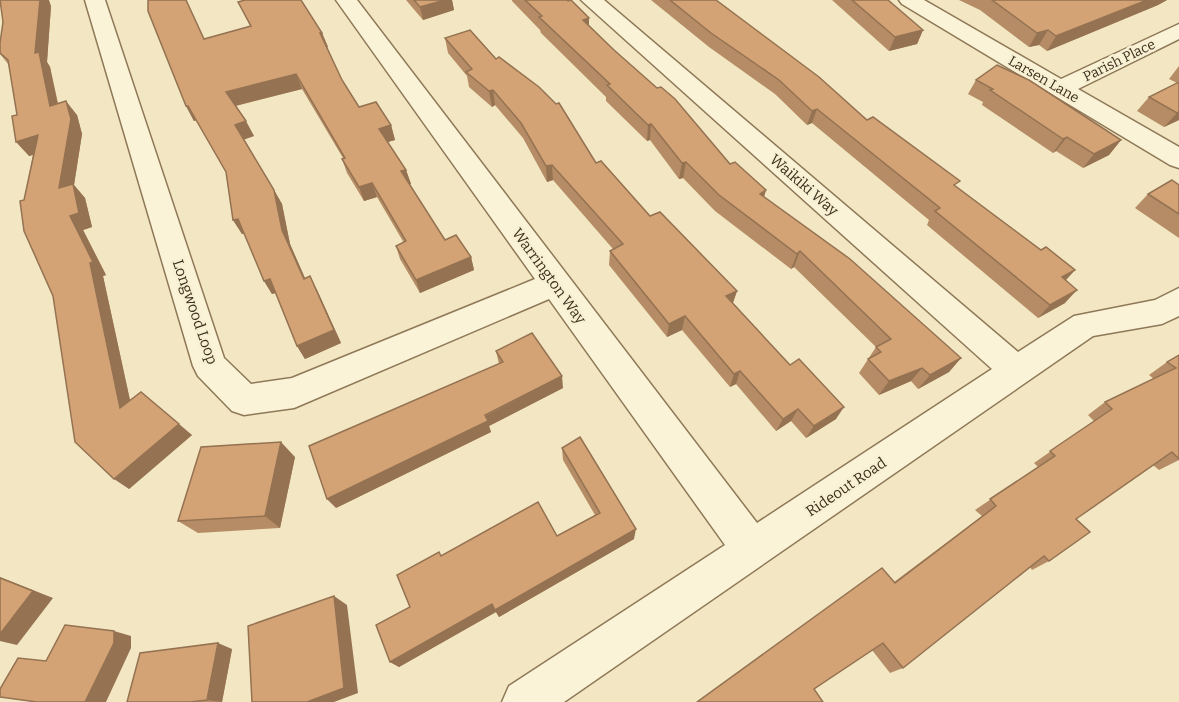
<svg xmlns="http://www.w3.org/2000/svg" width="1179" height="702" viewBox="0 0 1179 702" font-family="Bitter,serif">
	<rect width="100%" height="100%" fill="#f2e7c2"/>
	<g fill="none" stroke-linecap="round" stroke-linejoin="round">
		<defs>
			<g id="minor">
				<path d="M 85,0 L 105,0 L 224,358 L 251,384 L 292,378 L 535,279 L 336,0 L 357,0 L 757,523 L 992,369 L 581,0 L 604,0 L 1018,352 L 1074,316 L 1155,300 L 1179,288 L 1179,316 L 1162,324 L 1093,336 L 564,702 L 502,702 L 509,686 L 725,545 L 549,299 L 294,408 L 244,415 L 232,411 L 198,376 L 193,366 Z"/>
				<path d="M 899,0 L 924,0 L 1061,79 L 1179,24 L 1179,39 L 1078,89 L 1179,147 L 1179,168 L 1170,165 L 902,4 Z"/>
			</g>
		</defs>
		<!-- minor casing -->
		<use href="#minor" stroke="#8e7858" stroke-width="3"/>
		<!-- minor -->
		<use href="#minor" fill="#fbf3d7" fill-rule="evenodd"/>
	</g>
	<!-- wall -->
	<g fill="#b58c65">
		<path d="M 406,0 L 452,0 L 454,10 L 423,20 Z"/>
		<path d="M 512,0 L 567,0 L 589,26 L 730,164 L 766,190 L 764,197 L 961,358 L 949,372 L 918,389 L 911,381 L 879,395 L 859,373 L 876,347 L 794,267 L 791,269 L 715,211 L 683,178 L 679,179 L 650,140 L 647,141 L 606,101 L 606,97 L 541,33 L 540,30 L 512,1 Z"/>
		<path d="M 651,0 L 716,0 L 867,120 L 1041,250 L 1075,270 L 1066,280 L 1065,303 L 1038,318 L 927,225 L 929,220 L 812,123 L 807,125 L 775,94 L 709,47 Z"/>
		<path d="M 832,0 L 888,0 L 923,30 L 917,44 L 889,51 Z"/>
		<path d="M 959,0 L 1167,0 L 1158,5 L 1047,51 L 1039,45 L 1029,47 L 980,10 Z"/>
		<path d="M 238,2 L 322,33 L 328,47 L 327,47 L 342,80 L 359,107 L 391,125 L 395,140 L 388,142 L 406,170 L 411,184 L 409,184 L 445,240 L 471,257 L 474,270 L 420,293 L 400,259 L 396,246 L 404,243 L 377,197 L 364,201 L 347,173 L 342,159 L 343,158 L 302,89 L 236,106 L 254,136 L 244,139 L 282,204 L 290,244 L 305,278 L 317,290 L 341,343 L 305,359 L 297,346 L 276,293 L 272,294 L 264,281 L 244,233 L 242,234 L 233,220 L 226,172 L 196,120 L 194,121 L 186,106 L 205,39 L 250,26 Z"/>
		<path d="M 51,6 L 47,62 L 50,67 L 58,103 L 77,115 L 82,134 L 74,185 L 85,198 L 92,227 L 83,230 L 106,275 L 103,276 L 130,400 L 192,435 L 129,489 L 53,296 L 24,200 L 33,155 L 29,156 L 17,115 L 9,65 L 0,54 L 3,22 Z"/>
		<path d="M 445,38 L 496,59 L 596,163 L 650,216 L 737,291 L 733,303 L 836,419 L 806,438 L 791,421 L 776,431 L 736,384 L 730,387 L 682,330 L 667,337 L 609,265 L 610,251 L 613,249 L 553,180 L 547,182 L 523,138 L 495,105 L 492,107 L 469,87 L 467,76 L 448,53 Z"/>
		<path d="M 1179,66 L 1179,120 L 1164,127 L 1137,111 L 1149,97 L 1177,83 L 1169,79 Z"/>
		<path d="M 976,80 L 1121,140 L 1109,155 L 1083,168 L 1056,151 L 1053,153 L 982,105 L 983,102 L 968,94 Z"/>
		<path d="M 1179,185 L 1179,238 L 1135,208 L 1148,194 Z"/>
		<path d="M 496,351 L 563,388 L 489,426 L 491,432 L 336,508 L 499,364 Z"/>
		<path d="M 1179,355 L 1179,460 L 1159,470 L 1153,465 L 1076,519 L 1049,561 L 1032,570 L 1030,567 L 903,668 L 890,673 L 872,650 L 814,689 L 697,702 L 894,582 L 982,516 L 975,510 L 1038,467 L 1034,463 L 1094,421 L 1088,415 L 1105,402 L 1154,379 L 1149,375 L 1167,362 Z"/>
		<path d="M 562,448 L 634,539 L 499,617 L 496,612 L 399,667 L 390,662 L 442,556 L 557,536 L 595,515 L 563,460 Z"/>
		<path d="M 295,457 L 280,528 L 198,533 L 178,521 Z"/>
		<path d="M 232,649 L 222,702 L 127,702 Z"/>
	</g>
	<!-- shaded-wall -->
	<g fill="#947252">
		<path d="M 40,0 L 49,0 L 51,6 L 47,62 L 50,67 L 61,120 L 50,106 L 35,53 Z"/>
		<path d="M 445,0 L 452,0 L 454,10 L 423,20 L 420,7 Z"/>
		<path d="M 1147,0 L 1167,0 L 1158,5 L 1047,51 L 1056,36 Z"/>
		<path d="M 589,18 L 589,34 L 583,20 Z"/>
		<path d="M 923,30 L 917,44 L 889,51 L 895,37 Z"/>
		<path d="M 1048,30 L 1039,45 L 1029,47 L 1037,33 Z"/>
		<path d="M 320,33 L 322,33 L 328,47 L 325,48 Z"/>
		<path d="M 296,74 L 302,89 L 234,106 L 226,92 Z"/>
		<path d="M 493,90 L 495,105 L 492,107 L 489,91 Z"/>
		<path d="M 66,101 L 77,115 L 82,134 L 74,185 L 85,198 L 92,227 L 83,230 L 106,275 L 103,276 L 134,419 L 120,408 L 70,216 L 59,188 Z"/>
		<path d="M 186,106 L 188,106 L 197,120 L 194,121 Z"/>
		<path d="M 817,109 L 812,123 L 807,125 L 812,111 Z"/>
		<path d="M 1179,112 L 1179,120 L 1164,127 L 1177,113 Z"/>
		<path d="M 246,121 L 254,136 L 243,140 L 235,125 Z"/>
		<path d="M 651,124 L 650,140 L 647,141 L 648,125 Z"/>
		<path d="M 391,125 L 395,140 L 384,143 L 379,129 Z"/>
		<path d="M 38,135 L 50,150 L 29,156 L 16,142 Z"/>
		<path d="M 1067,137 L 1056,151 L 1053,153 L 1063,139 Z"/>
		<path d="M 1121,140 L 1109,155 L 1083,168 L 1094,154 Z"/>
		<path d="M 686,162 L 683,178 L 679,179 L 682,163 Z"/>
		<path d="M 552,165 L 553,180 L 547,182 L 546,166 Z"/>
		<path d="M 406,170 L 411,184 L 406,186 L 401,171 Z"/>
		<path d="M 372,183 L 377,197 L 364,201 L 359,187 Z"/>
		<path d="M 274,190 L 282,204 L 290,244 L 311,292 L 304,279 L 282,230 Z"/>
		<path d="M 766,190 L 761,206 L 760,194 Z"/>
		<path d="M 238,219 L 247,233 L 242,234 L 233,220 Z"/>
		<path d="M 800,251 L 794,267 L 791,269 L 797,254 Z"/>
		<path d="M 471,257 L 474,270 L 420,293 L 416,280 Z"/>
		<path d="M 1075,270 L 1063,283 L 1062,277 Z"/>
		<path d="M 310,276 L 317,290 L 341,343 L 305,359 L 297,346 Z"/>
		<path d="M 270,279 L 278,292 L 272,294 L 264,281 Z"/>
		<path d="M 1077,290 L 1065,303 L 1038,318 L 1050,305 Z"/>
		<path d="M 737,291 L 732,305 L 726,296 Z"/>
		<path d="M 685,316 L 682,330 L 667,337 L 669,324 Z"/>
		<path d="M 961,358 L 949,372 L 918,389 L 930,375 Z"/>
		<path d="M 922,368 L 911,381 L 879,395 L 889,381 Z"/>
		<path d="M 740,371 L 736,384 L 730,387 L 734,374 Z"/>
		<path d="M 562,376 L 563,388 L 489,426 L 491,432 L 336,508 L 327,499 Z"/>
		<path d="M 844,407 L 836,419 L 806,438 L 814,426 Z"/>
		<path d="M 798,409 L 791,421 L 776,431 L 783,419 Z"/>
		<path d="M 179,424 L 192,435 L 129,489 L 114,479 Z"/>
		<path d="M 281,442 L 295,457 L 280,528 L 265,516 Z"/>
		<path d="M 636,529 L 634,539 L 499,617 L 496,612 L 399,667 L 390,662 L 492,604 Z"/>
		<path d="M 0,577 L 53,598 L 17,645 L 0,641 Z"/>
		<path d="M 334,596 L 347,605 L 358,693 L 334,702 L 307,702 Z"/>
		<path d="M 114,631 L 131,636 L 131,648 L 106,702 L 85,702 Z"/>
		<path d="M 218,643 L 232,649 L 222,702 L 207,700 Z"/>
	</g>
	<!-- building -->
	<g fill="#d3a375" stroke="#947252" stroke-width="1.5">
		<path d="M 0,0 L 40,0 L 35,53 L 39,52 L 50,106 L 66,101 L 71,119 L 59,188 L 73,184 L 79,213 L 70,216 L 93,262 L 90,263 L 120,408 L 141,392 L 179,424 L 114,479 L 75,442 L 53,296 L 24,231 L 20,201 L 24,200 L 38,135 L 16,142 L 12,116 L 17,115 L 8,60 L 0,53 L 0,43 L 3,22 Z"/>
		<path d="M 148,0 L 186,0 L 204,39 L 251,26 L 238,2 L 245,0 L 301,0 L 322,33 L 320,33 L 342,80 L 359,107 L 376,102 L 391,125 L 379,129 L 406,170 L 401,171 L 445,240 L 456,235 L 471,257 L 416,280 L 396,246 L 406,241 L 372,183 L 359,187 L 342,159 L 345,158 L 296,74 L 226,92 L 246,121 L 235,125 L 274,190 L 282,230 L 304,279 L 310,276 L 334,330 L 297,346 L 270,279 L 264,281 L 238,219 L 233,220 L 226,172 L 188,106 L 186,106 L 148,11 Z"/>
		<path d="M 414,0 L 445,0 L 420,7 Z"/>
		<path d="M 525,0 L 567,0 L 568,1 L 571,0 L 589,18 L 583,20 L 614,50 L 657,88 L 661,87 L 675,99 L 730,164 L 735,162 L 766,190 L 760,194 L 850,259 L 961,358 L 930,375 L 922,368 L 889,381 L 868,359 L 881,352 L 876,347 L 891,339 L 800,251 L 797,254 L 719,195 L 686,162 L 682,163 L 651,124 L 648,125 L 607,85 L 610,84 L 539,17 L 542,16 Z"/>
		<path d="M 670,0 L 716,0 L 819,77 L 867,120 L 873,117 L 960,181 L 954,185 L 1041,250 L 1046,247 L 1075,270 L 1062,277 L 1077,290 L 1050,305 L 935,211 L 940,208 L 817,109 L 812,111 L 779,80 L 711,33 Z"/>
		<path d="M 852,0 L 888,0 L 923,30 L 895,37 Z"/>
		<path d="M 992,0 L 1147,0 L 1056,36 L 1048,30 L 1037,33 Z"/>
		<path d="M 470,30 L 496,59 L 499,57 L 539,87 L 556,104 L 559,103 L 596,163 L 601,161 L 650,216 L 660,212 L 737,291 L 726,296 L 790,365 L 799,359 L 844,407 L 814,426 L 798,409 L 783,419 L 740,371 L 734,374 L 685,316 L 669,324 L 610,251 L 623,244 L 552,165 L 546,166 L 521,123 L 493,90 L 489,91 L 466,72 L 472,69 L 445,38 Z"/>
		<path d="M 997,65 L 1029,80 L 1121,140 L 1094,154 L 1067,137 L 1063,139 L 990,90 L 993,89 L 976,80 Z"/>
		<path d="M 1179,82 L 1179,112 L 1177,113 L 1149,97 Z"/>
		<path d="M 1172,180 L 1179,185 L 1179,214 L 1148,194 Z"/>
		<path d="M 532,333 L 562,376 L 485,415 L 488,421 L 327,499 L 309,446 L 503,362 L 496,351 Z"/>
		<path d="M 1179,355 L 1179,459 L 1172,452 L 1076,519 L 1090,532 L 1049,561 L 1044,556 L 903,668 L 883,643 L 814,689 L 823,702 L 697,702 L 882,568 L 895,583 L 996,506 L 990,499 L 1055,456 L 1050,451 L 1112,409 L 1105,402 L 1176,368 L 1167,362 Z"/>
		<path d="M 580,437 L 636,529 L 495,610 L 492,604 L 390,662 L 376,625 L 410,607 L 397,575 L 439,552 L 441,556 L 538,502 L 557,536 L 600,513 L 562,448 Z"/>
		<path d="M 281,442 L 265,516 L 178,521 L 201,447 Z"/>
		<path d="M 0,578 L 33,591 L 0,634 Z"/>
		<path d="M 334,596 L 344,688 L 307,702 L 252,702 L 248,626 Z"/>
		<path d="M 65,625 L 114,631 L 114,643 L 85,702 L 37,702 L 0,697 L 0,689 L 18,658 L 46,661 Z"/>
		<path d="M 218,643 L 207,700 L 190,702 L 127,702 L 140,653 Z"/>
	</g>
	<g text-anchor="middle" stroke-width="5" stroke-linejoin="round" paint-order="stroke">
		<!-- far-street labels -->
		<g font-size="14" fill="#3c2e1d" stroke="#f8f0d3">
			<text transform="translate(1119 60) rotate(-26)" y="5">Parish Place</text>
			<text transform="translate(1044 79) rotate(30)" y="5">Larsen Lane</text>
		</g>
		<!-- street labels -->
		<g font-size="15" fill="#3c2e1d" stroke="#f8f0d3">
			<text transform="translate(804 185) rotate(41)" y="5">Waikiki Way</text>
			<text transform="translate(549 276) rotate(54)" y="5">Warrington Way</text>
			<text transform="translate(195 312) rotate(71)" y="5">Longwood Loop</text>
			<text transform="translate(846 487) rotate(-34)" y="5">Rideout Road</text>
		</g>
	</g>
</svg>
